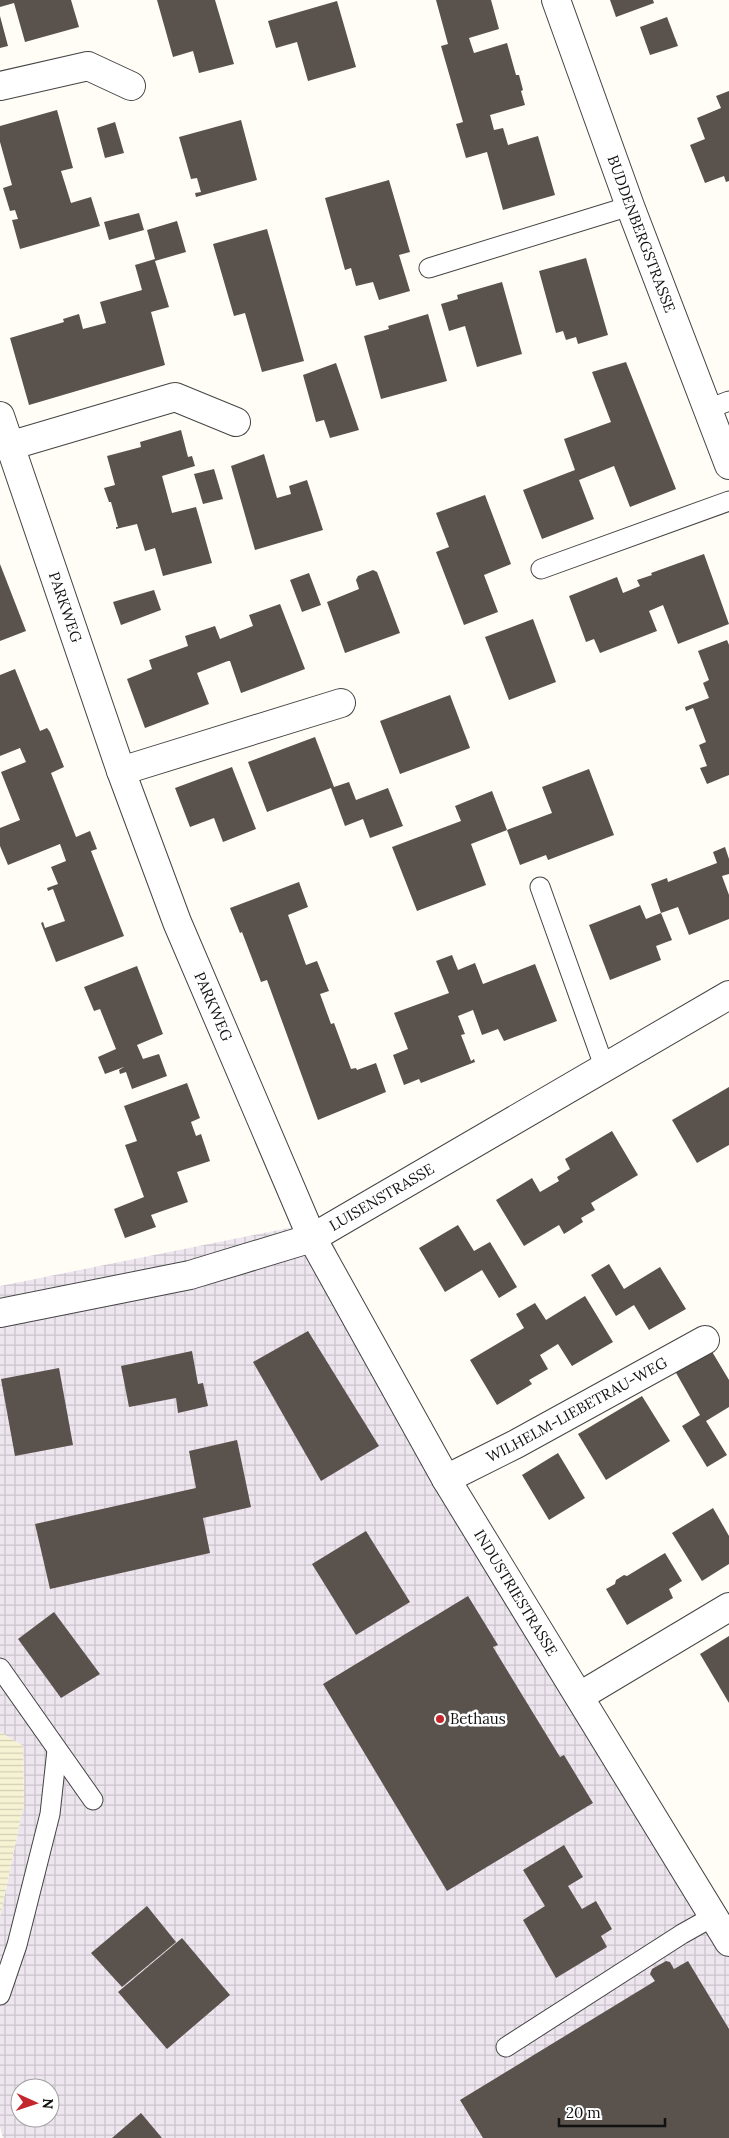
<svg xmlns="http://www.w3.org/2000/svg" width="729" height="2138" viewBox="0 0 729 2138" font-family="Lora,serif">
	<defs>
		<pattern id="industrial-grid" width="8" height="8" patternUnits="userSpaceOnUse" patternTransform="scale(1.25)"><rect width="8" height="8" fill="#eee6ef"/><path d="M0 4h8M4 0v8" fill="none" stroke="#cbc4cc"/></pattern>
		<pattern id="farmland-rules" width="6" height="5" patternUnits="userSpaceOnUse" patternTransform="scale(1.25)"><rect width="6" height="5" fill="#f6f3d4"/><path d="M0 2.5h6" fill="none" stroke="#d2cfb5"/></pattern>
	</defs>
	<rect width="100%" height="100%" fill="#fffdf5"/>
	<!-- industrial -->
	<path fill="url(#industrial-grid)" fill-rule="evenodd" d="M 323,1221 L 381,1348 L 729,1944 L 729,2138 L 3,2138 L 0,2127 L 0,1917 L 24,1803 L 23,1746 L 0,1732 L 0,1286 ZM 20,2088 L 50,2088 L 50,2118 L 20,2118 Z"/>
	<!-- farmland -->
	<path fill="url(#farmland-rules)" d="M 0,1732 L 23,1746 L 24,1803 L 0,1917 Z"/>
	<!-- building -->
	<g fill="#5a524d">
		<path d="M 0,0 L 71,0 L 79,27 L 25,42 L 14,3 L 0,7 Z"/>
		<path d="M 157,0 L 215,0 L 234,64 L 199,73 L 193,51 L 173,57 Z"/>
		<path d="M 436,0 L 491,0 L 499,29 L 469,38 L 474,53 L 507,43 L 516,75 L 519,75 L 523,90 L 521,91 L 525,105 L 490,115 L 494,130 L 503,128 L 508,145 L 538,136 L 555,195 L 503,210 L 487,152 L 466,158 L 456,124 L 463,122 L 441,46 L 448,44 Z"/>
		<path d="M 610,0 L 653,0 L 654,3 L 616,17 Z"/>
		<path d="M 337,1 L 356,67 L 308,81 L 297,42 L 276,48 L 268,21 Z"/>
		<path d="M 0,16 L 8,46 L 0,48 Z"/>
		<path d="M 667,17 L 678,46 L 650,55 L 640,27 Z"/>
		<path d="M 729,91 L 729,181 L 726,182 L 724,176 L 705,183 L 690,145 L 705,139 L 697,118 L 721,108 L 716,96 Z"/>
		<path d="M 57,110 L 73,168 L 61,171 L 71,203 L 91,197 L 100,226 L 20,249 L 12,220 L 18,219 L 15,210 L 10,211 L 3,188 L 12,185 L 0,142 L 0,126 Z"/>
		<path d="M 241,120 L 257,180 L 196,197 L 195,193 L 201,192 L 197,178 L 191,179 L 179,137 Z"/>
		<path d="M 115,122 L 124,153 L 105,158 L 97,128 Z"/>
		<path d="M 389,180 L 410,252 L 399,255 L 410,291 L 379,300 L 373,282 L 356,286 L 351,268 L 345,270 L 325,198 Z"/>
		<path d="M 139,213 L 144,230 L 109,240 L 104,222 Z"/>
		<path d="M 177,221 L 186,252 L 155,261 L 169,307 L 151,312 L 165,365 L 29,405 L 10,338 L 64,322 L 63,319 L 79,314 L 83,329 L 106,323 L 100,302 L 142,290 L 135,265 L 155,259 L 147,230 Z"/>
		<path d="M 267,229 L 304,361 L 262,372 L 245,313 L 234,316 L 213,244 Z"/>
		<path d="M 586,258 L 608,335 L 578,344 L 576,337 L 566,340 L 563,331 L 556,333 L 539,271 Z"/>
		<path d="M 502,282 L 522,354 L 477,367 L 465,326 L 449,331 L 441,304 L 458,299 L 457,295 Z"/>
		<path d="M 428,314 L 447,381 L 381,399 L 364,336 L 389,329 L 388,326 Z"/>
		<path d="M 626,362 L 676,489 L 630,507 L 614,466 L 579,480 L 594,519 L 542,539 L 523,490 L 575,470 L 564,439 L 611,422 L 592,372 Z"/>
		<path d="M 336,363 L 359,430 L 330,438 L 324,420 L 316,422 L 303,375 Z"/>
		<path d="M 181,430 L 188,457 L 192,456 L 195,466 L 162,476 L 172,513 L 196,507 L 212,563 L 163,576 L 155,548 L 145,551 L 137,524 L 116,529 L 116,527 L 118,527 L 111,502 L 109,502 L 104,488 L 115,485 L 107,456 L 141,447 L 140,442 Z"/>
		<path d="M 264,454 L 277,498 L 291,494 L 289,486 L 307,480 L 323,530 L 255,550 L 231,466 Z"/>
		<path d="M 214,469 L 223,499 L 203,504 L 194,474 Z"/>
		<path d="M 485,495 L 511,564 L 484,575 L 498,612 L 464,625 L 436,552 L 449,547 L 436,513 Z"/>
		<path d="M 704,554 L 729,624 L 678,644 L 663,605 L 649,611 L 657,631 L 600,653 L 594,639 L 586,642 L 569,596 L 617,577 L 623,593 L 640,586 L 637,580 L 652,575 L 651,573 Z"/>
		<path d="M 0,564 L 26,631 L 0,641 Z"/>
		<path d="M 373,570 L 377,572 L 400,633 L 345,653 L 327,602 L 359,589 L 356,580 L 358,576 Z"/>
		<path d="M 309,573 L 321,605 L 302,612 L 290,580 Z"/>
		<path d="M 154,590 L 161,610 L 121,625 L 113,602 Z"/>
		<path d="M 280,604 L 305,669 L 241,693 L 230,661 L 228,661 L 197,673 L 209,704 L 145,728 L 127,679 L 152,669 L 149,660 L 188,646 L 185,636 L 215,626 L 220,639 L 253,626 L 249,615 Z"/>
		<path d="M 533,619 L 556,682 L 509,700 L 485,637 Z"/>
		<path d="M 727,640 L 729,645 L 729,775 L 707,784 L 700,768 L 707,766 L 699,745 L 706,742 L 693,708 L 686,711 L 685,707 L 709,698 L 703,683 L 709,680 L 698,651 Z"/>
		<path d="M 15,669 L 40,731 L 47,728 L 50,732 L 64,767 L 51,773 L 76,837 L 90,831 L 97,849 L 91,851 L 124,936 L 56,962 L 41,923 L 43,922 L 45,928 L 65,921 L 53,889 L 48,891 L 47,888 L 58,884 L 51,867 L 66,861 L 60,844 L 8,865 L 0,846 L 0,828 L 20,820 L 1,772 L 26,762 L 20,748 L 0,756 L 0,675 Z"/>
		<path d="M 450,695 L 470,748 L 400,774 L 380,721 Z"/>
		<path d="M 315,737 L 334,787 L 349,782 L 356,800 L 388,788 L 403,826 L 370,838 L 363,819 L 345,826 L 331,788 L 267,812 L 248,762 Z"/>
		<path d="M 232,767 L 256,829 L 223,842 L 214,818 L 190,827 L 175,788 Z"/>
		<path d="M 589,769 L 614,835 L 548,860 L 546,855 L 520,865 L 507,830 L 552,813 L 542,787 Z"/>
		<path d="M 492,791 L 507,830 L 471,844 L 486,885 L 417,911 L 392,847 L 461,821 L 455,806 Z"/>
		<path d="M 725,847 L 729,859 L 729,874 L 722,876 L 729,895 L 729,919 L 689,935 L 678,907 L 661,913 L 672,940 L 656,946 L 661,960 L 610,980 L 589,925 L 640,905 L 646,919 L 661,913 L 651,884 L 667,878 L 668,882 L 717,863 L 713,852 Z"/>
		<path d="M 299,882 L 308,907 L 288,915 L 306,965 L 317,961 L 329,991 L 320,994 L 331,1024 L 334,1023 L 351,1069 L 356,1068 L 357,1070 L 376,1063 L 386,1092 L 318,1120 L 267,980 L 261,982 L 242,932 L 240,933 L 230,908 Z"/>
		<path d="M 452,955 L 458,970 L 475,963 L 483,984 L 535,964 L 557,1021 L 504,1041 L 498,1029 L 482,1035 L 473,1010 L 458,1016 L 465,1034 L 461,1035 L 471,1061 L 474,1059 L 475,1062 L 421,1083 L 419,1079 L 404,1085 L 393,1055 L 408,1049 L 394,1013 L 449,993 L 436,961 Z"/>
		<path d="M 137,966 L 163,1034 L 137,1045 L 143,1059 L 159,1054 L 167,1076 L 132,1089 L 126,1072 L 120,1074 L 119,1070 L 124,1067 L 105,1074 L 98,1057 L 116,1049 L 100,1009 L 94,1011 L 84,987 Z"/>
		<path d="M 187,1083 L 200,1118 L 191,1122 L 196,1136 L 201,1134 L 210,1161 L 177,1172 L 188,1202 L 151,1215 L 156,1227 L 125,1238 L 114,1209 L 144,1197 L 125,1145 L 137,1141 L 124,1106 Z"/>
		<path d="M 729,1087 L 729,1145 L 697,1163 L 672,1120 Z"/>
		<path d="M 612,1131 L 638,1175 L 591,1203 L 595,1210 L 581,1218 L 583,1222 L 564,1234 L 559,1225 L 524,1246 L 496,1200 L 532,1178 L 540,1192 L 559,1181 L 557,1177 L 570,1169 L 565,1159 Z"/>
		<path d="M 458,1225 L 474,1251 L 490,1242 L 517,1287 L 499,1298 L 482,1270 L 445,1292 L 419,1248 Z"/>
		<path d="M 609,1264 L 624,1289 L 660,1267 L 686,1309 L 649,1330 L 634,1305 L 616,1316 L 591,1275 Z"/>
		<path d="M 585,1296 L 613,1342 L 572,1366 L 558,1344 L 540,1355 L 548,1369 L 529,1380 L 532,1384 L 497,1405 L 470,1360 L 524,1328 L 516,1314 L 535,1303 L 546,1320 Z"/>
		<path d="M 308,1331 L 379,1446 L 321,1481 L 253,1362 Z"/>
		<path d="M 711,1350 L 729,1380 L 729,1407 L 706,1421 L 727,1455 L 707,1467 L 682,1426 L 700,1415 L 675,1371 Z"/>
		<path d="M 192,1351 L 198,1384 L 203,1383 L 208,1406 L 178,1413 L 176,1398 L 129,1407 L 121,1366 Z"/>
		<path d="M 59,1368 L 73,1445 L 15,1456 L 1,1379 Z"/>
		<path d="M 642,1396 L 670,1441 L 606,1480 L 578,1434 Z"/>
		<path d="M 237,1440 L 251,1507 L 203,1518 L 210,1553 L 50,1589 L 35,1524 L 196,1488 L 189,1451 Z"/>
		<path d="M 558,1453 L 585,1498 L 549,1520 L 522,1475 Z"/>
		<path d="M 713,1508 L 729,1536 L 729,1564 L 702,1581 L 672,1533 Z"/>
		<path d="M 366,1531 L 410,1602 L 356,1635 L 312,1564 Z"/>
		<path d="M 665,1553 L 682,1581 L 669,1589 L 673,1598 L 627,1625 L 606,1589 L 615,1584 L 616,1580 L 624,1575 L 627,1576 Z"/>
		<path d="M 468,1596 L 498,1645 L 493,1647 L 560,1757 L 564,1755 L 593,1803 L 447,1891 L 323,1684 Z"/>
		<path d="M 54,1612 L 100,1674 L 61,1698 L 18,1639 Z"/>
		<path d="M 729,1636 L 729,1703 L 700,1654 Z"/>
		<path d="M 564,1845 L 583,1877 L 568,1886 L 571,1891 L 582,1909 L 596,1901 L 612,1929 L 601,1936 L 607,1947 L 556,1978 L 523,1920 L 545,1906 L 523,1870 Z"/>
		<path d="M 147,1906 L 176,1942 L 122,1987 L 91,1953 Z"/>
		<path d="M 182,1938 L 230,1995 L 167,2049 L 118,1992 Z"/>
		<path d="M 666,1961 L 670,1962 L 674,1969 L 688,1961 L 729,2029 L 729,2138 L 483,2138 L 460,2100 L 655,1981 L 650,1974 L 652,1969 Z"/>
		<path d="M 141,2113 L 162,2138 L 112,2138 Z"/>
	</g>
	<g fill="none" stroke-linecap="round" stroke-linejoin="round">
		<defs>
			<g id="lane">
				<path d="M 429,268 L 630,206"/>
				<path d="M 708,409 L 729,401"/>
				<path d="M 541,569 L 729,501"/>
				<path d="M 540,887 L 604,1066"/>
				<path d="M 0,1668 L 93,1800"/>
				<path d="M 0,1995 L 17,1945 L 50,1814 L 57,1750"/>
				<path d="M 506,2047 L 682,1934 L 714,1916"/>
			</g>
			<g id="street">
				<path id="s1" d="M 556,0 L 630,206 L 729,465"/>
				<path d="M 0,86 L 88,66 L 131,86"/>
				<path id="s2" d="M 0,416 L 121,771 L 177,922 L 312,1238 L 446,1479 L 729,1942"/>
				<path d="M 9,446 L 175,397 L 236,422"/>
				<path d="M 121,771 L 341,703"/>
				<path id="s3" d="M 0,1313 L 190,1275 L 312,1238 L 729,995"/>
				<path id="s4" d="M 446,1479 L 516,1444 L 705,1340"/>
				<path d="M 580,1696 L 729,1607"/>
			</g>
		</defs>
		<!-- lane casing -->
		<use href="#lane" stroke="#444" stroke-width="21"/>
		<!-- street casing -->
		<use href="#street" stroke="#444" stroke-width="30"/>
		<!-- lane -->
		<use href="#lane" stroke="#fff" stroke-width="19"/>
		<!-- street -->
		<use href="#street" stroke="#fff" stroke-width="28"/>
	</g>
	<!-- markers -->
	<circle fill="#c4262e" stroke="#fff" stroke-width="2" cx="440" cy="1719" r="5"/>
	<g text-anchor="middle" stroke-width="5" stroke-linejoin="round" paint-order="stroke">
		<!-- street labels -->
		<g font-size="15" fill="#111" stroke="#fff">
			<text dy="5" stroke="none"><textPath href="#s1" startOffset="249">BUDDENBERGSTRASSE</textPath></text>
			<text dy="5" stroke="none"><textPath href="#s2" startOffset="202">PARKWEG</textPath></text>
			<text dy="5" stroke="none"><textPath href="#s2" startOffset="628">PARKWEG</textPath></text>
			<text dy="5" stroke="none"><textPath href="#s3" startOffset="402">LUISENSTRASSE</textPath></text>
			<text dy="5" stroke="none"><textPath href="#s4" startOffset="148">WILHELM-LIEBETRAU-WEG</textPath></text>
			<text dy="5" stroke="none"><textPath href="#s2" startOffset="1289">INDUSTRIESTRASSE</textPath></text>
		</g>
		<!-- poi labels -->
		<g font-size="15" fill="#111" stroke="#fff" text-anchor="start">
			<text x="450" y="1724">Bethaus</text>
		</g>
	</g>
	<!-- north arrow -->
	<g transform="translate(35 2103) rotate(93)"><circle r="24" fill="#ffffff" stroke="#a0a0a0"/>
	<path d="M0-4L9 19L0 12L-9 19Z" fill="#c4262e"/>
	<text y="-8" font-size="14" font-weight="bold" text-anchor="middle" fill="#111111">N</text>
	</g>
	<!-- scale -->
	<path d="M559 2118v8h106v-8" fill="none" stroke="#111111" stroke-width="2.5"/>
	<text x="566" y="2118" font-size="15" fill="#111111" stroke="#ffffff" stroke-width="4" paint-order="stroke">20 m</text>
</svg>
